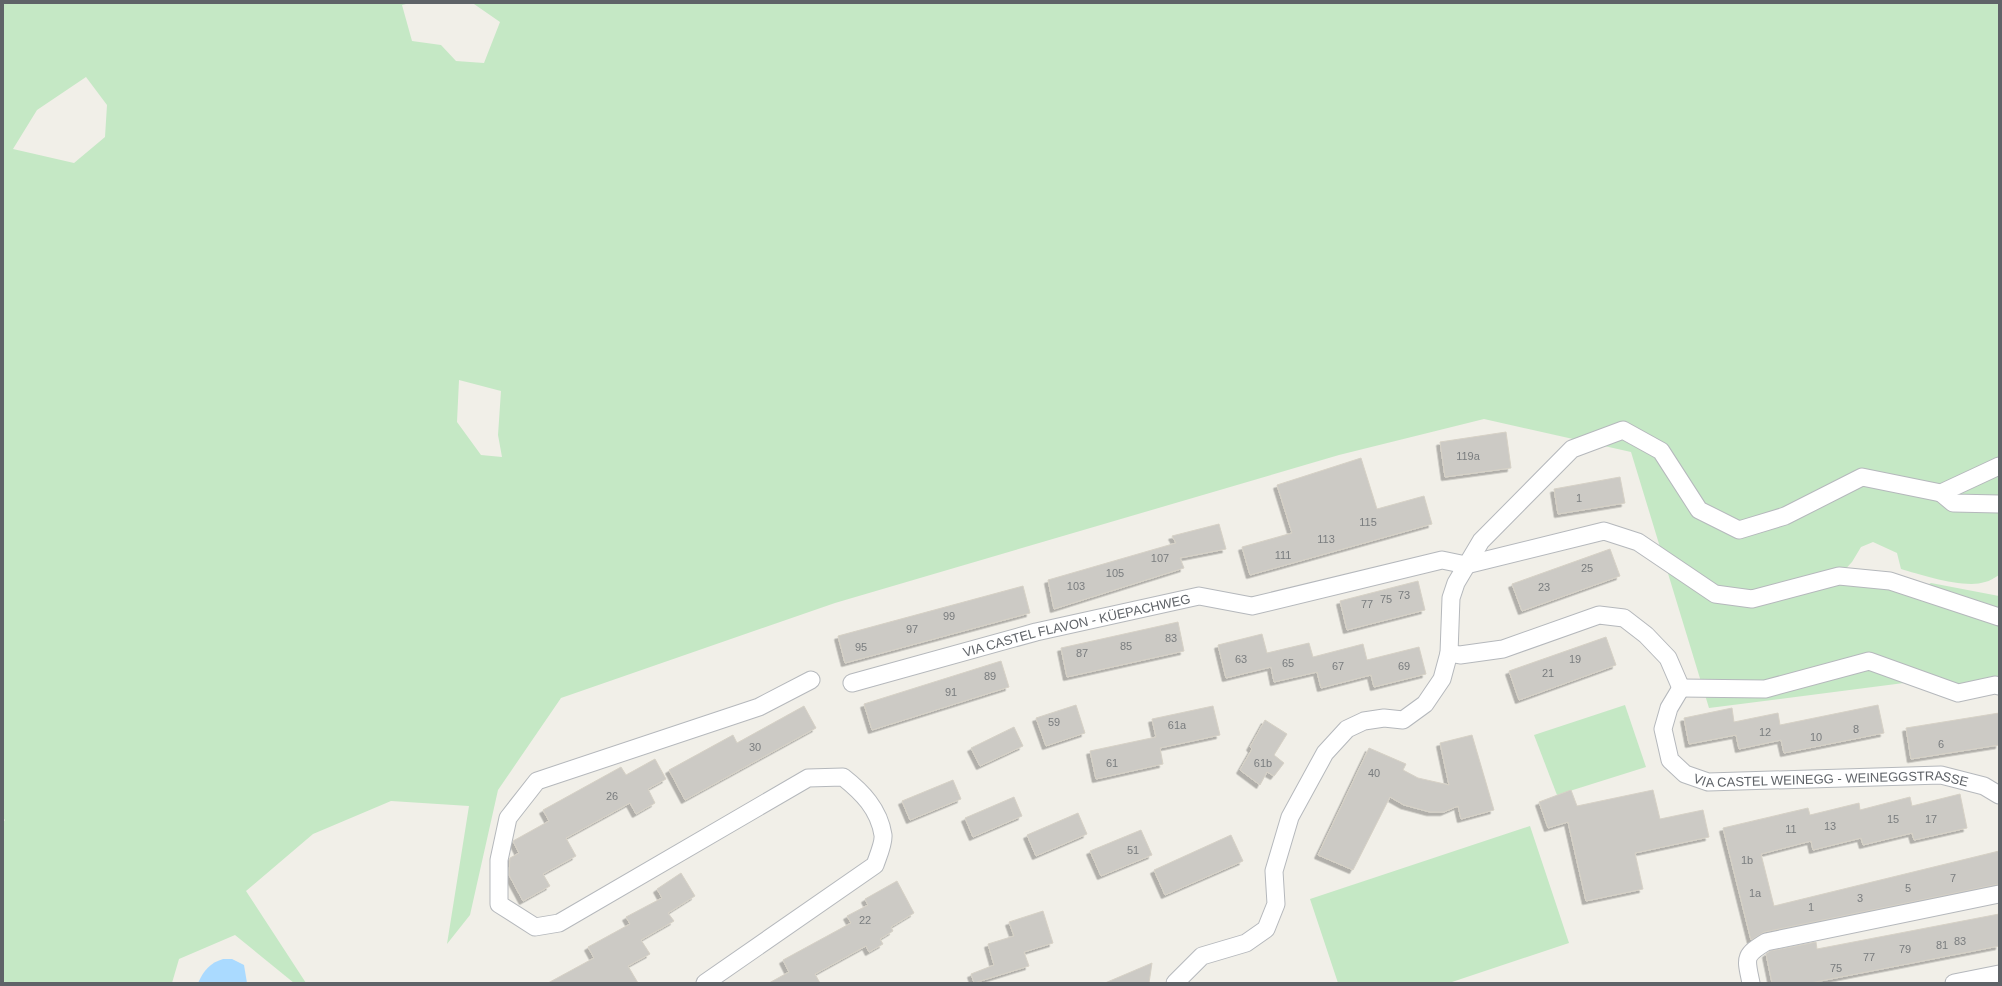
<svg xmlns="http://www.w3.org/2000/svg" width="2002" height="986" viewBox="0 0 2002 986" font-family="Helvetica,sans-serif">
	<defs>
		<filter id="shadow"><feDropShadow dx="-3.5" dy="3.5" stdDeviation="0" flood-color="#0004"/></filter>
	</defs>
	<rect width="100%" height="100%" fill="#f1efe8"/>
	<!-- green -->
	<g fill="#c5e8c5" fill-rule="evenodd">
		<path d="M 3,3 L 410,3 L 402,5 L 412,41 L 441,45 L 456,61 L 484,63 L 500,22 L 474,4 L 462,3 L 1999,3 L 1999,575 C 1994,578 1990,581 1985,582 C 1965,589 1921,575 1901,569 L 1897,553 L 1873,542 L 1861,547 L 1852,562 L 1839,576 L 1920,589 L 1931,583 L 1999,596 L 1999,695 L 1927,680 L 1709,708 L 1631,452 L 1484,419 L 1339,455 L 835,603 L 561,698 L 498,790 L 470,915 L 447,944 L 469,806 L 391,801 L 313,834 L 246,891 L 306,983 L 294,983 L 235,935 L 179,959 L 172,983 L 3,983 L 3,823 L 5,820 L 3,818 ZM 86,77 L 107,105 L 105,137 L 74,163 L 13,149 L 37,110 ZM 459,380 L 501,391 L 498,435 L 502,457 L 481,455 L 457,422 Z"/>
		<path d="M 1625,705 L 1646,767 L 1557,795 L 1534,735 Z"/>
		<path d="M 1530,826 L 1569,943 L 1449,983 L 1338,983 L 1310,899 Z"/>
	</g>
	<!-- water -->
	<path fill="#aadaff" d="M 223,959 L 232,959 L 244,965 L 247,983 L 198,983 C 204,970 210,963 223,959 Z"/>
	<!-- building -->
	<g fill="#cccac5" stroke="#d6d1c6" filter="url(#shadow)">
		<path d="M 1506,432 L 1511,468 L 1445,477 L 1440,442 Z"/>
		<path d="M 1361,458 L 1377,509 L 1424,496 L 1432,524 L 1250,575 L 1242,547 L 1292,533 L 1277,485 Z"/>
		<path d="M 1620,477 L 1625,503 L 1558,514 L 1554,489 Z"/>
		<path d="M 1219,524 L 1226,549 L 1180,558 L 1184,568 L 1054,609 L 1048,580 L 1176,543 L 1172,536 Z"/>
		<path d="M 1610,549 L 1620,576 L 1522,611 L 1512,584 Z"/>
		<path d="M 1418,581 L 1425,610 L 1347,630 L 1340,601 Z"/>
		<path d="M 1023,586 L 1030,613 L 845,663 L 838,636 Z"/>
		<path d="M 1178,622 L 1184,651 L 1067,677 L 1061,648 Z"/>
		<path d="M 1262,634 L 1267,653 L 1309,643 L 1313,657 L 1363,644 L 1367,660 L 1419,647 L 1426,674 L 1374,687 L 1371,675 L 1321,688 L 1317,672 L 1274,682 L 1271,667 L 1226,678 L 1218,645 Z"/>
		<path d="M 1606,637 L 1616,665 L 1519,700 L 1509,671 Z"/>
		<path d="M 1001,661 L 1009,687 L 872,730 L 864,704 Z"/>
		<path d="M 1076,705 L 1085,733 L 1046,746 L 1036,718 Z"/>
		<path d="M 1878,705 L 1884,733 L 1784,753 L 1781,740 L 1739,749 L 1736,735 L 1689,744 L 1684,718 L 1732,708 L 1734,722 L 1778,713 L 1780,725 Z"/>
		<path d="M 804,706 L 816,728 L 685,800 L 669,770 L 733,735 L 737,743 Z"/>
		<path d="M 1213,706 L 1220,735 L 1160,748 L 1163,764 L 1096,779 L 1090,751 L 1156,737 L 1152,719 Z"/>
		<path d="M 1999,713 L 1999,745 L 1911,759 L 1906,728 Z"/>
		<path d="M 1265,720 L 1287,734 L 1274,755 L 1284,763 L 1274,776 L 1267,772 L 1260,785 L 1240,770 L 1252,749 L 1250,747 Z"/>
		<path d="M 1014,727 L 1023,746 L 980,766 L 971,748 Z"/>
		<path d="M 1472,735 L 1494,810 L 1461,819 L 1458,806 L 1444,812 L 1430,812 L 1404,805 L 1390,797 L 1353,870 L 1318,855 L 1369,748 L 1406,764 L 1403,770 L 1418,778 L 1449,785 L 1440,743 Z"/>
		<path d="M 655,759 L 666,779 L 648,789 L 655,803 L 636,814 L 630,803 L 566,838 L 576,856 L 543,874 L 550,886 L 523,901 L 509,875 L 510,858 L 519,853 L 513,841 L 549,821 L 543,810 L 621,767 L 626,775 Z"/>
		<path d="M 953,780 L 961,799 L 910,820 L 902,801 Z"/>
		<path d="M 1571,790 L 1577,806 L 1653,790 L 1660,819 L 1703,810 L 1709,837 L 1635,853 L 1643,889 L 1586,901 L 1568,822 L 1548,828 L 1539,802 Z"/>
		<path d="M 1960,794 L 1967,828 L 1914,840 L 1912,833 L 1863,845 L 1861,838 L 1813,850 L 1811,841 L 1761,854 L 1774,906 L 1999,851 L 1999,884 L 1764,932 L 1751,940 L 1723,828 L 1808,808 L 1810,815 L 1859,803 L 1860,810 L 1910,797 L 1912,806 Z"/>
		<path d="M 1014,797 L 1022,816 L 973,837 L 965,818 Z"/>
		<path d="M 1078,813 L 1087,834 L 1036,856 L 1027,835 Z"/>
		<path d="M 1141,830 L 1152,855 L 1101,876 L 1090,851 Z"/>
		<path d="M 1231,835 L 1243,861 L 1165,895 L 1154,870 Z"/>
		<path d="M 681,873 L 695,896 L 668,913 L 674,921 L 641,940 L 650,954 L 628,966 L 638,983 L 548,983 L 594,958 L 588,947 L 630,924 L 626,917 L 662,898 L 657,889 Z"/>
		<path d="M 897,881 L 914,913 L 891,927 L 893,931 L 880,939 L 883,944 L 869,952 L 866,946 L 815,974 L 820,983 L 769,983 L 789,972 L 783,960 L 851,923 L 847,916 L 868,905 L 865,899 Z"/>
		<path d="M 1043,911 L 1053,943 L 1024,952 L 1029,966 L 974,983 L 971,974 L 994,965 L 988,944 L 1014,936 L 1009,922 Z"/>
		<path d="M 1999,914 L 1999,946 L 1810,983 L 1772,983 L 1766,954 L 1770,951 L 1816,942 L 1817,949 Z"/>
		<path d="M 1152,963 L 1149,983 L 1105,983 Z"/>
	</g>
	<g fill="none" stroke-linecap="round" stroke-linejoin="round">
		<defs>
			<g id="minor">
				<path d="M 1941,493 L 1953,503 L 1999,504"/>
				<path d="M 1449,653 L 1460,655 L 1503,649 L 1599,615 L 1624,618 L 1646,635 L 1668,658 L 1681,688"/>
				<path id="s1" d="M 852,683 L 1036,632 L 1199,596 L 1252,606 L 1442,560 L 1466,565 L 1604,531 L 1638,542 L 1715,594 L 1752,599 L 1839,576 L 1890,581 L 1999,617"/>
				<path id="s2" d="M 1681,688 L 1669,708 L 1663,729 L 1670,760 L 1685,774 L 1708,782 L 1941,775 L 1984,786 L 1999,795"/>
				<path d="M 1681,688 L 1765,689 L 1869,661 L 1958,693 L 1995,685 L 1999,686"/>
				<path d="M 705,983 L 875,865 C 878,856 884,843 883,835 C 879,809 862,792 843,777 L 808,778 L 559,923 L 535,927 L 499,904 L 499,860 L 508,818 L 537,781 L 759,707 L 811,680"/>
				<path d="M 1175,983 L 1202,956 L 1246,943 L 1266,929 L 1276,904 L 1274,871 L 1290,817 L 1325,753 L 1347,729 L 1364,721 L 1384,718 L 1403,720 L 1425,704 L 1442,679 L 1449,653 L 1451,598 L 1456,583 L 1481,541 L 1572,449 L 1623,430 L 1661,451 L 1699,510 L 1739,530 L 1785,516 L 1862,477 L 1941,493 L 1999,466"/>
				<path d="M 1751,983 C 1746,958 1743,956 1766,942 L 1999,894"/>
				<path d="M 1954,983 L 1999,974"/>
			</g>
		</defs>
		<!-- minor casing -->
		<use href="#minor" stroke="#b5b8bc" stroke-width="19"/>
		<!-- minor -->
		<use href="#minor" stroke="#fff" stroke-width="17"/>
	</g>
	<g text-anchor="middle" stroke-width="3.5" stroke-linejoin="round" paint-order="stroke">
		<!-- number labels -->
		<g font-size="11" fill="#7a7d7f">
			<text x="1468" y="460">119a</text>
			<text x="1579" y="502">1</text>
			<text x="1368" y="526">115</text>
			<text x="1326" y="543">113</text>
			<text x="1283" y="559">111</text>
			<text x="1160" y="562">107</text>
			<text x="1587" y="572">25</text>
			<text x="1115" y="577">105</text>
			<text x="1076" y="590">103</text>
			<text x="1544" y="591">23</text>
			<text x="1404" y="599">73</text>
			<text x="1386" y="603">75</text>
			<text x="1367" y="608">77</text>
			<text x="949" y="620">99</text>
			<text x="912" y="633">97</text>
			<text x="1171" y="642">83</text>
			<text x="1126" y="650">85</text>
			<text x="861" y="651">95</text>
			<text x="1082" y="657">87</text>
			<text x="1241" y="663">63</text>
			<text x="1575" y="663">19</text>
			<text x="1288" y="667">65</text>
			<text x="1338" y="670">67</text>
			<text x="1404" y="670">69</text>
			<text x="1548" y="677">21</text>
			<text x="990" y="680">89</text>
			<text x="951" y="696">91</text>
			<text x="1054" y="726">59</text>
			<text x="1177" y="729">61a</text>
			<text x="1856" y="733">8</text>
			<text x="1765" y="736">12</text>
			<text x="1816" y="741">10</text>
			<text x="1941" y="748">6</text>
			<text x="755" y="751">30</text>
			<text x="1112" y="767">61</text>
			<text x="1263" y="767">61b</text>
			<text x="1374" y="777">40</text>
			<text x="612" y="800">26</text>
			<text x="1893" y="823">15</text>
			<text x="1931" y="823">17</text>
			<text x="1830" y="830">13</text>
			<text x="1791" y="833">11</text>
			<text x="1133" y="854">51</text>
			<text x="1747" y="864">1b</text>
			<text x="1953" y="882">7</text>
			<text x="1908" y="892">5</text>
			<text x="1755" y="897">1a</text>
			<text x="1860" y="902">3</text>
			<text x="1811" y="911">1</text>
			<text x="865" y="924">22</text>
			<text x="1960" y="945">83</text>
			<text x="1942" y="949">81</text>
			<text x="1905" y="953">79</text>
			<text x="1869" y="961">77</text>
			<text x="1836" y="972">75</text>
		</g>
		<!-- street labels -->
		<g font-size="13" fill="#5f6368" stroke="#fff">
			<text dy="5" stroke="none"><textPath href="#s1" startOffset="232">VIA CASTEL FLAVON - KÜEPACHWEG</textPath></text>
			<text dy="5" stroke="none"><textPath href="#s2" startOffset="245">VIA CASTEL WEINEGG - WEINEGGSTRASSE</textPath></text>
		</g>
	</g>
	<!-- border -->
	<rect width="2002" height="986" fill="none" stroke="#5f6368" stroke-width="8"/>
</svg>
